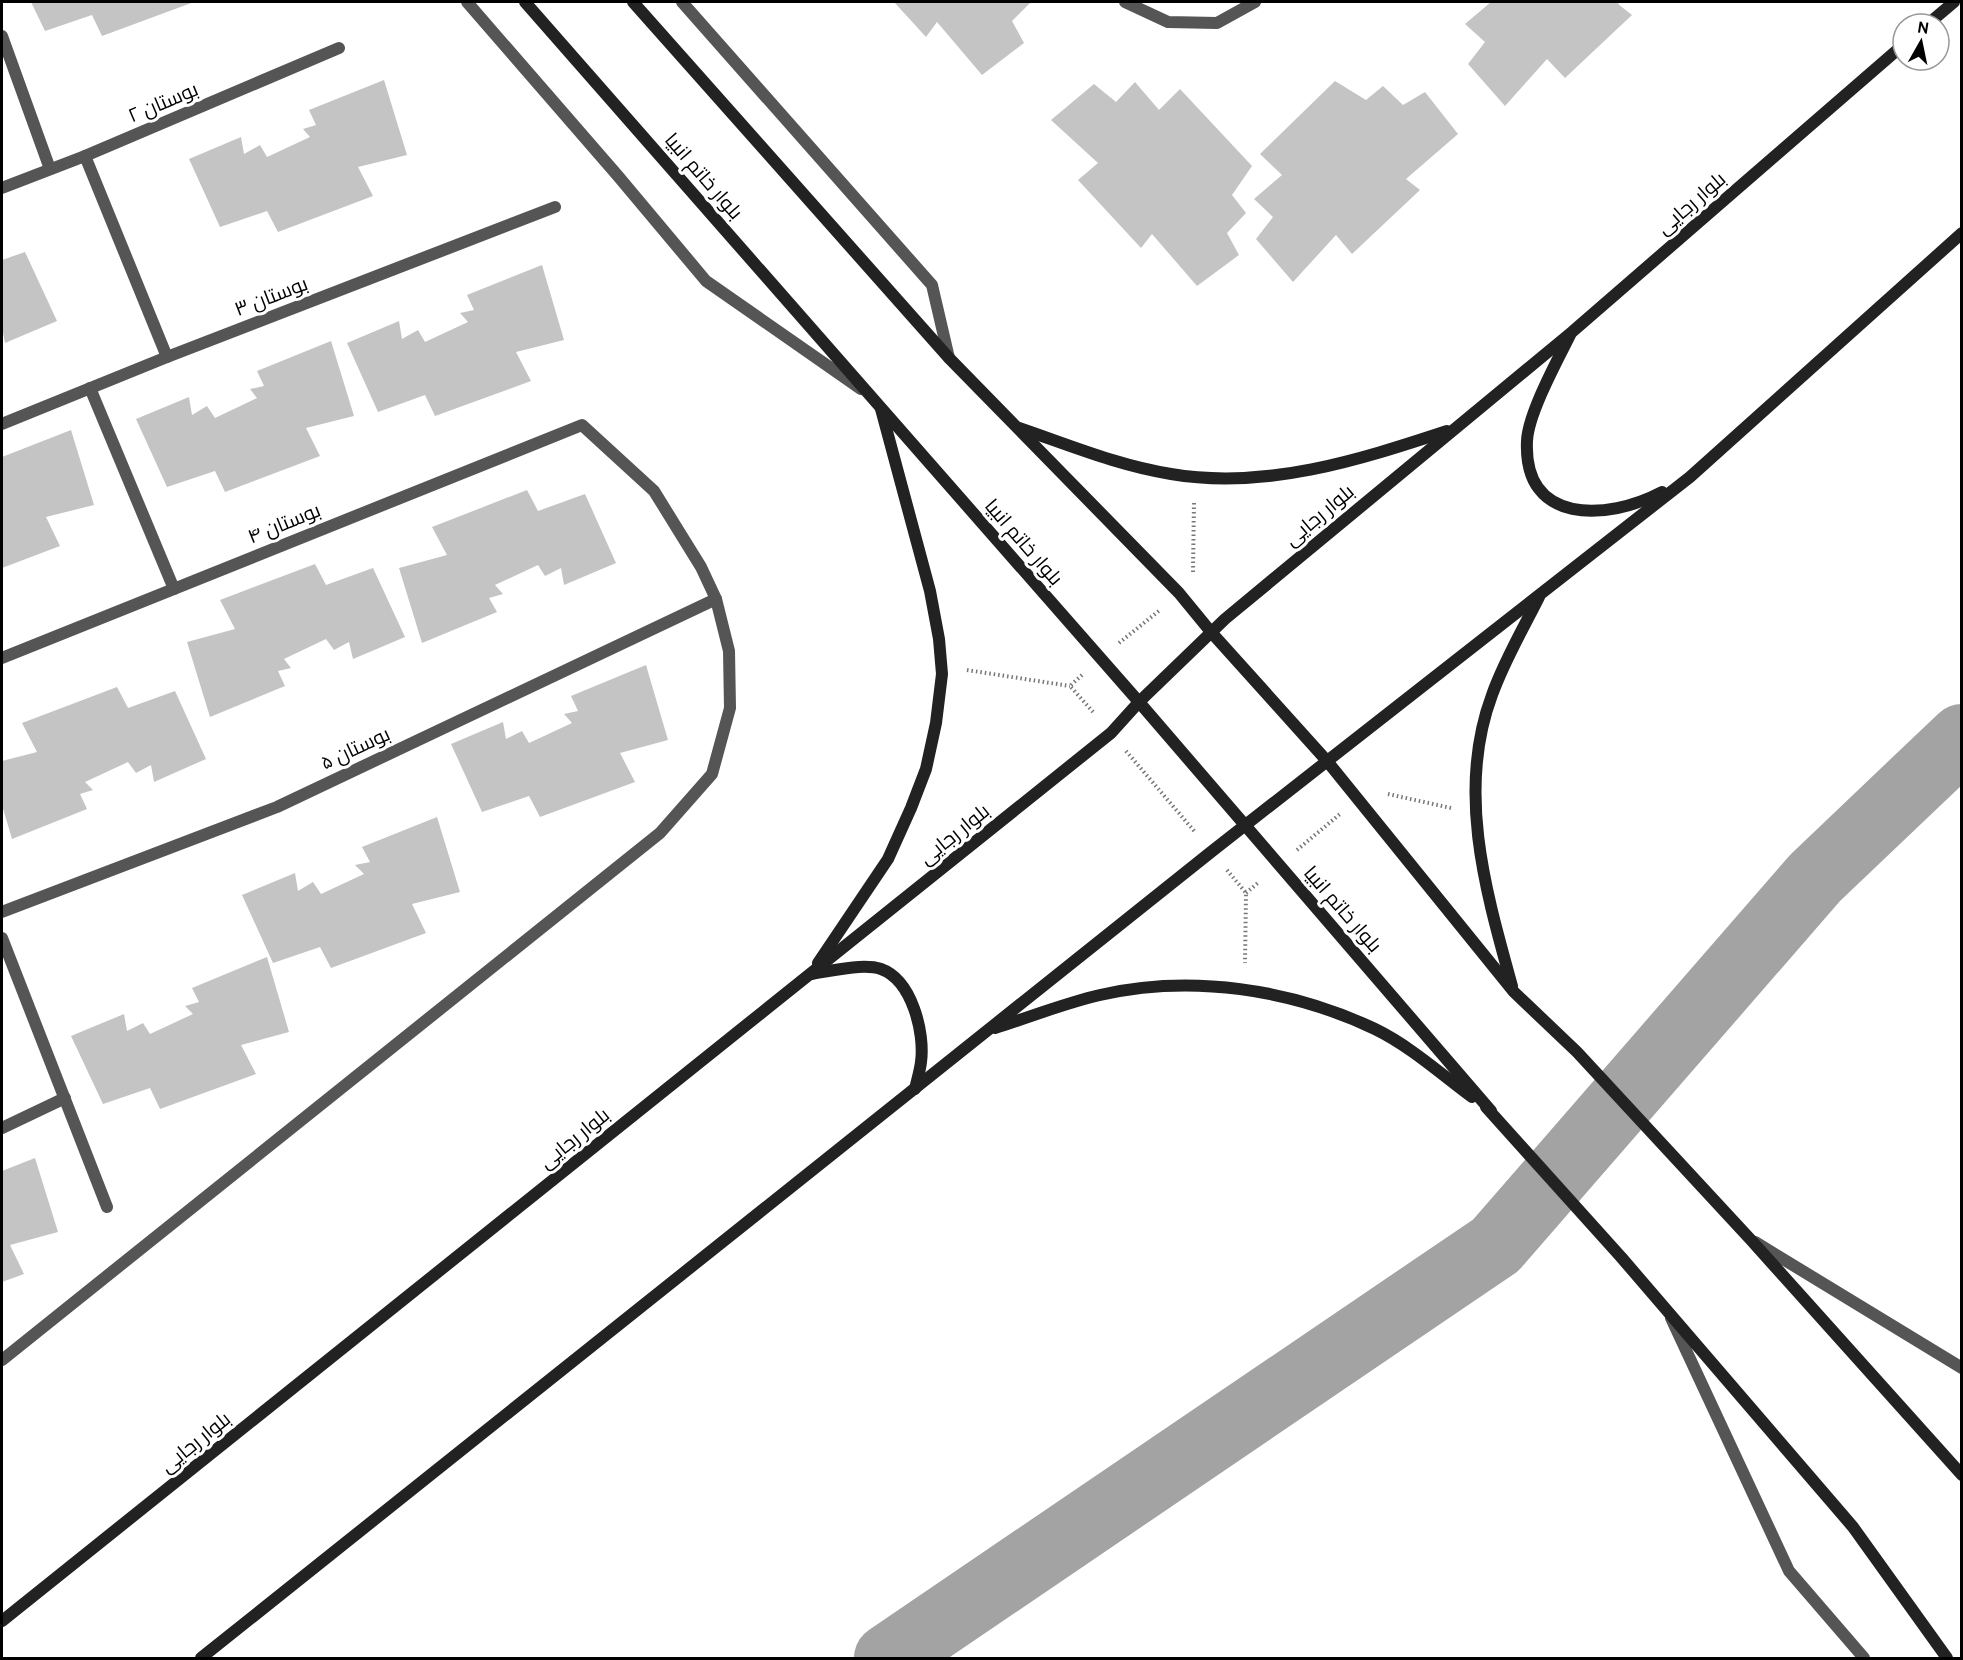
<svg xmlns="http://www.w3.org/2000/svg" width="1963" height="1660" viewBox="0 0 1963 1660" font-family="Cabin,Cairo,sans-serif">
	<rect width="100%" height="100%" fill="#fff"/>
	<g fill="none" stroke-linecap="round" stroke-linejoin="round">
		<!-- river -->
		<path stroke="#a3a3a3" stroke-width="68" d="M 888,1658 L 1496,1245 L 1815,878 L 1962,738"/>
	</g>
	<!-- building -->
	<g fill="#c4c4c4">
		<path d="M 31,2 L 194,2 L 102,36 L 92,15 L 45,31 Z"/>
		<path d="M 894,2 L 1031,2 L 1012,21 L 1024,43 L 982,75 L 937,22 L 926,37 Z"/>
		<path d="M 1491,2 L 1620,2 L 1618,4 L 1632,15 L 1565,78 L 1547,59 L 1505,106 L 1468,64 L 1485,42 L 1465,24 Z"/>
		<path d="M 384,80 L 407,155 L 358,167 L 373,196 L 278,232 L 267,211 L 220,227 L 189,159 L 241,137 L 244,154 L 260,145 L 267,157 L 310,137 L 303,129 L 316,125 L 309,110 Z"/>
		<path d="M 1335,81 L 1366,100 L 1383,86 L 1403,105 L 1425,92 L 1458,134 L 1406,179 L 1420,190 L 1352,254 L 1336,235 L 1293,282 L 1256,239 L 1273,217 L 1254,199 L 1282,175 L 1260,154 Z"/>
		<path d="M 1135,82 L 1159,110 L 1180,89 L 1252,166 L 1232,195 L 1246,213 L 1227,233 L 1239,255 L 1197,286 L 1152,234 L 1141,248 L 1078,180 L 1098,163 L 1051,120 L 1094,84 L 1116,102 Z"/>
		<path d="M 25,252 L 57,321 L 5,343 L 2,327 L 2,260 Z"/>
		<path d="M 542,265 L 564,340 L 516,352 L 531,381 L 435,416 L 425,395 L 378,412 L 347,343 L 399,321 L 402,339 L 418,330 L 425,342 L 468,322 L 460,313 L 474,310 L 467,295 Z"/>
		<path d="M 331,341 L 354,416 L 306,428 L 320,456 L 225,492 L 215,471 L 167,487 L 136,419 L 189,397 L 192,415 L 207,406 L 215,418 L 257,398 L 250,389 L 264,386 L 257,371 Z"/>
		<path d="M 71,430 L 94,505 L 46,517 L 60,546 L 2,568 L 2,475 L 3,474 L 2,457 Z"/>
		<path d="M 527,490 L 538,511 L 585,494 L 616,563 L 564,585 L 561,568 L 545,576 L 538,565 L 495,585 L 503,594 L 489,598 L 497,612 L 422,643 L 399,568 L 447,555 L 432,527 Z"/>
		<path d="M 315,564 L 326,585 L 373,568 L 405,637 L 353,659 L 349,642 L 334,650 L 326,639 L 284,659 L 291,668 L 278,671 L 285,686 L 210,717 L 187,642 L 235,629 L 220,600 Z"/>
		<path d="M 646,665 L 668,740 L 620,753 L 635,782 L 540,817 L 529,796 L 482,812 L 451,744 L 503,722 L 506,739 L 522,731 L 529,743 L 572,723 L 564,714 L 578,711 L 571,696 Z"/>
		<path d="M 117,687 L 128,708 L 175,691 L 206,759 L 154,782 L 151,765 L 136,773 L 128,762 L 85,782 L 93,790 L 80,794 L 87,809 L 12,839 L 2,805 L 2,761 L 37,752 L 22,723 Z"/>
		<path d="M 437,817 L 460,892 L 412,904 L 426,933 L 331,968 L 320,947 L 273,963 L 242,895 L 295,873 L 298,891 L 313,882 L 321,894 L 364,874 L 355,865 L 370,862 L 362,847 Z"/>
		<path d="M 267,957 L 289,1032 L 241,1045 L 256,1074 L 160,1109 L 150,1088 L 103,1104 L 71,1036 L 124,1014 L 127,1031 L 143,1023 L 150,1034 L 193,1014 L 185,1006 L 199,1002 L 192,988 Z"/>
		<path d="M 35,1158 L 58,1232 L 10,1245 L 24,1274 L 2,1282 L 2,1171 Z"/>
	</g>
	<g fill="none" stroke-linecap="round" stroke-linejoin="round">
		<!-- path -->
		<g stroke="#777" stroke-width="4" stroke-dasharray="1.5 3" stroke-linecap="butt">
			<path d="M 1193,572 L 1194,501"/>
			<path d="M 1119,643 L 1160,610"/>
			<path d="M 967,670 L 1070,686"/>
			<path d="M 1082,675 L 1070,686 L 1094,713"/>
			<path d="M 1126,751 L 1195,832"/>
			<path d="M 1388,794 L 1451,808"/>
			<path d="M 1297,850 L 1340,814"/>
			<path d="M 1227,870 L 1246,893 L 1245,963"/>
			<path d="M 1246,893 L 1259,882"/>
		</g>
		<!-- minor -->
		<g stroke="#555" stroke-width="12">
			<path d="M 1125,2 L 1168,22 L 1217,23 L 1255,2"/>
			<path d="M 2,36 L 50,169"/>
			<path d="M 85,156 L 167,357"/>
			<path d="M 2,188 L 85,156 L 339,48"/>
			<path d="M 90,388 L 174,589"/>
			<path d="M 2,424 L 167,357 L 555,207"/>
			<path d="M 2,658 L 582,425 L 654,491 L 701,567 L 716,599 L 729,651 L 730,708 L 712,774 L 660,833 L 2,1360"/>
			<path d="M 2,912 L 277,807 L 716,599"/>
			<path d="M 2,938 L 107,1207"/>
			<path d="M 2,1128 L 65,1098"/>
		</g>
		<!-- tertiary -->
		<g stroke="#555" stroke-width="12">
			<path d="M 467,2 L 618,176 L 706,281 L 861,389"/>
			<path d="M 682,2 L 932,285 L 949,358"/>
			<path d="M 1755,1242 L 1962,1368"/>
			<path d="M 1671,1318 L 1789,1571 L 1864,1658"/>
		</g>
		<!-- secondary -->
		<g stroke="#222" stroke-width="12">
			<path d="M 525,2 L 1139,702 L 1491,1111"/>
			<path d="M 633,2 L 949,358 L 1179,593 L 1211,632 L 1327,761 L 1514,992 L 1577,1052 L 1751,1240 L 1962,1475"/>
			<path d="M 1928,24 L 1954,2"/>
			<path d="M 1570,335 C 1557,361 1528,414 1527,441 C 1523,525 1607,521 1662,492"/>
			<path d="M 1019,428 C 1069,445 1119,466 1171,474 C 1266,490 1359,460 1447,431"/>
			<path d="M 818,963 L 888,859 L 911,808 L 926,769 L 936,723 L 942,674 L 939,639 L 930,591 L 881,409"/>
			<path d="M 812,974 C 830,971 863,963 881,969 C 912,980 925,1033 921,1062 C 920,1071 917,1080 915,1089"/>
			<path d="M 1512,986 C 1486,892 1456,791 1492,695 C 1504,661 1523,629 1539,597"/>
			<path d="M 995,1028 C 1030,1017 1065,1003 1100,995 C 1191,974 1291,989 1375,1029 C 1410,1046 1441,1074 1472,1097"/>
			<path d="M 1486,1107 L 1621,1257 L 1853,1527 L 1947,1658"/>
			<path d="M 2,1621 L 1111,733 L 1139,702 L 1225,619 L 1572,332 L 1903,45"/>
			<path d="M 201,1658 L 1211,852 L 1690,477 L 1962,233"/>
		</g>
	</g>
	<g text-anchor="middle" stroke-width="6" stroke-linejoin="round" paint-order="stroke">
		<!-- street labels -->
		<g font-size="20" fill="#000" stroke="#fff">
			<text transform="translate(163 102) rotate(-23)" y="7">بوستان ۲</text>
			<text transform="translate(704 176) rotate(49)" y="7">بلوار خاتم انبیا</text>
			<text transform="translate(1691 203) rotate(-41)" y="7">بلوار رجایی</text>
			<text transform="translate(271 296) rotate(-21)" y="7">بوستان ۳</text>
			<text transform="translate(1319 515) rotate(-40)" y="7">بلوار رجایی</text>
			<text transform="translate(284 523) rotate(-22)" y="7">بوستان ۴</text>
			<text transform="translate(1024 542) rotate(49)" y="7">بلوار خاتم انبیا</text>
			<text transform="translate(355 748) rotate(-25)" y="7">بوستان ۵</text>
			<text transform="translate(954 834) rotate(-39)" y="7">بلوار رجایی</text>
			<text transform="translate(1343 909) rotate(49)" y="7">بلوار خاتم انبیا</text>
			<text transform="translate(574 1138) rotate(-39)" y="7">بلوار رجایی</text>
			<text transform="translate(195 1442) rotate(-39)" y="7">بلوار رجایی</text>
		</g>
	</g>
	<!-- border -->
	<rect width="1963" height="1660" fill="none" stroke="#000000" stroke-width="6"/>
	<!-- north arrow -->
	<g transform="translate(1921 42) rotate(9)"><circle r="28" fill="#ffffff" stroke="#999999" stroke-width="1.5"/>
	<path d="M0-4.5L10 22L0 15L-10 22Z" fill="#000000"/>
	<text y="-9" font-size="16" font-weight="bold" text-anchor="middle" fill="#000000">N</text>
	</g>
</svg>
